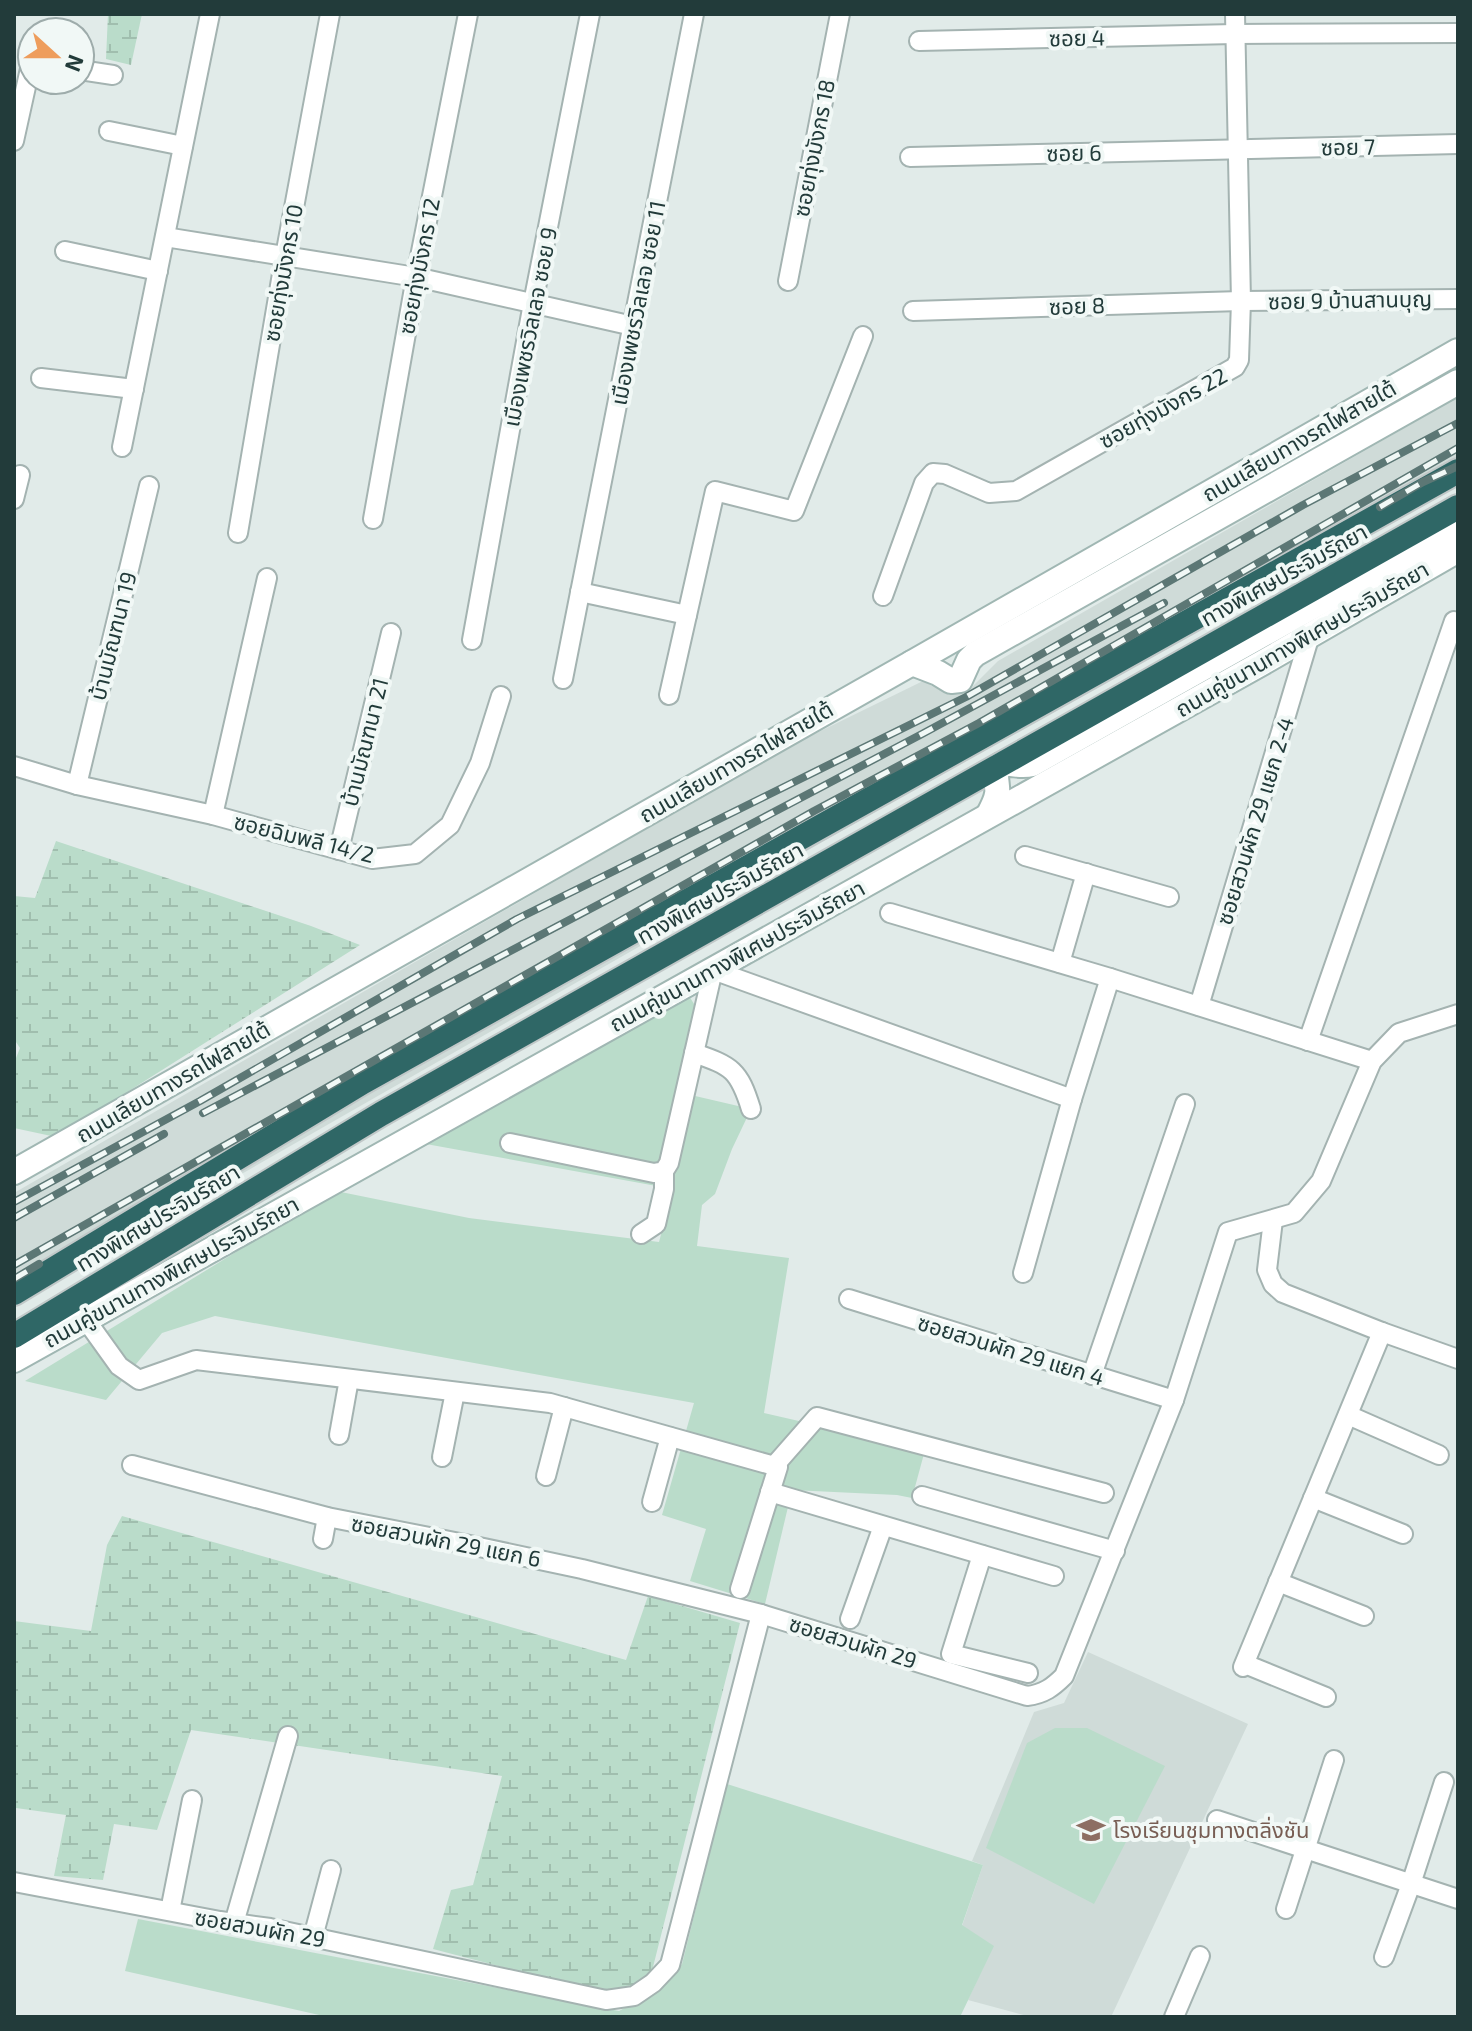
<svg xmlns="http://www.w3.org/2000/svg" width="1472" height="2031" viewBox="0 0 1472 2031" font-family="'Exo 2','Noto Sans Thai',sans-serif">
	<defs>
		<pattern id="wetland-marsh" width="20" height="14" patternUnits="userSpaceOnUse" patternTransform="scale(2)"><rect width="20" height="14" fill="#badcca"/><path d="M1 5h8M5 5V1M11 12h8M15 12V8" fill="none" stroke="#a0beae"/></pattern>
	</defs>
	<rect width="100%" height="100%" fill="#e1ebe9"/>
	<!-- built -->
	<g fill="#cfdbd8">
		<path d="M 1458,393 L 1458,485 L 1368,530 L 14,1304 L 14,1193 L 790,746 L 923,681 L 949,695 L 968,691 L 998,661 L 1427,415 Z"/>
		<path d="M 1088,1652 L 1248,1724 L 1111,2017 L 1031,2017 L 968,2000 L 993,1946 L 962,1926 L 983,1865 L 972,1861 L 1034,1712 L 1064,1703 Z"/>
	</g>
	<!-- grass -->
	<g fill="#badcca">
		<path d="M 689,996 L 696,1007 L 678,1092 L 751,1109 L 732,1149 L 715,1194 L 702,1205 L 697,1246 L 789,1258 L 764,1413 L 925,1450 L 912,1498 L 897,1495 L 792,1490 L 765,1604 L 690,1581 L 706,1529 L 662,1515 L 694,1403 L 215,1316 L 162,1333 L 106,1400 L 25,1381 L 336,1191 L 469,1218 L 659,1242 L 673,1189 L 426,1144 Z"/>
		<path d="M 1055,1728 L 1087,1728 L 1165,1766 L 1094,1904 L 986,1848 L 1027,1743 Z"/>
		<path d="M 727,1784 L 983,1865 L 962,1925 L 994,1946 L 960,2017 L 328,2017 L 125,1971 L 138,1919 L 619,2011 L 662,1988 L 682,1964 Z"/>
	</g>
	<!-- wetland -->
	<g fill="url(#wetland-marsh)">
		<path d="M 108,14 L 142,14 L 131,65 L 106,59 Z"/>
		<path d="M 56,841 L 311,926 L 360,945 L 56,1137 L 14,1128 L 14,1063 L 20,1048 L 14,1039 L 14,896 L 35,898 Z"/>
		<path d="M 122,1516 L 626,1660 L 648,1596 L 740,1623 L 652,1971 L 622,1998 L 433,1949 L 451,1890 L 473,1885 L 502,1776 L 191,1730 L 157,1830 L 114,1824 L 103,1880 L 54,1876 L 66,1815 L 16,1808 L 14,1813 L 14,1621 L 91,1631 L 107,1545 Z"/>
	</g>
	<g fill="none" stroke-linecap="round" stroke-linejoin="round">
		<defs>
			<g id="minor">
				<path d="M 919,41 L 1235,34 L 1458,33"/>
				<path d="M 80,70 L 113,75"/>
				<path d="M 109,131 L 183,146"/>
				<path d="M 14,141 L 31,64"/>
				<path d="M 910,157 L 1458,144"/>
				<path d="M 165,237 L 416,277 L 633,326"/>
				<path d="M 65,251 L 158,271"/>
				<path d="M 788,281 L 840,14"/>
				<path d="M 913,311 L 1241,301 L 1458,299"/>
				<path d="M 41,378 L 134,389"/>
				<path d="M 122,447 L 210,14"/>
				<path d="M 14,499 L 20,475"/>
				<path d="M 373,519 L 416,277 L 468,14"/>
				<path d="M 238,533 L 285,256 L 330,14"/>
				<path d="M 580,592 L 687,615"/>
				<path d="M 883,596 L 924,483 L 933,473 L 945,474 L 989,493 L 1016,491 L 1235,367 L 1239,360 L 1241,301 L 1235,14"/>
				<path d="M 472,640 L 533,303 L 590,14"/>
				<path d="M 563,679 L 694,14"/>
				<path d="M 669,695 L 715,491 L 794,511 L 863,336"/>
				<path d="M 14,766 L 77,785 L 213,815 L 372,859 L 415,854 L 450,825 L 480,763 L 501,696"/>
				<path d="M 77,785 L 149,486"/>
				<path d="M 213,815 L 267,578"/>
				<path d="M 339,850 L 391,633"/>
				<path d="M 1025,856 L 1169,897"/>
				<path d="M 890,913 L 1110,978 L 1372,1061"/>
				<path d="M 1060,963 L 1086,873"/>
				<path d="M 1199,1006 L 1310,635"/>
				<path d="M 1308,1041 L 1454,621"/>
				<path d="M 694,1053 C 732,1066 739,1070 751,1109"/>
				<path d="M 510,1143 L 654,1173 L 664,1171 L 669,1163 L 713,970 L 1072,1099"/>
				<path d="M 641,1234 L 656,1224 L 664,1189 L 664,1171"/>
				<path d="M 1023,1273 L 1072,1099 L 1110,978"/>
				<path d="M 849,1299 L 1174,1400"/>
				<path d="M 86,1320 L 119,1366 L 139,1380 L 196,1360 L 550,1403 L 778,1467 L 740,1589"/>
				<path d="M 1382,1332 L 1458,1359"/>
				<path d="M 1092,1375 L 1185,1104"/>
				<path d="M 1348,1415 L 1439,1455"/>
				<path d="M 339,1435 L 349,1379"/>
				<path d="M 442,1457 L 455,1392"/>
				<path d="M 132,1465 L 327,1517 L 465,1544 L 582,1569 L 761,1614"/>
				<path d="M 774,1466 L 817,1417 L 1104,1493"/>
				<path d="M 546,1476 L 564,1407"/>
				<path d="M 770,1492 L 1054,1576"/>
				<path d="M 922,1496 L 1115,1551"/>
				<path d="M 1313,1498 L 1403,1534"/>
				<path d="M 652,1502 L 670,1437"/>
				<path d="M 323,1539 L 327,1517"/>
				<path d="M 982,1555 L 951,1654 L 1028,1673"/>
				<path d="M 1278,1582 L 1364,1616"/>
				<path d="M 850,1619 L 883,1526"/>
				<path d="M 1245,1664 L 1326,1697"/>
				<path d="M 1243,1667 L 1382,1332 L 1283,1293 L 1273,1284 L 1267,1270 L 1273,1220"/>
				<path d="M 1217,1820 L 1458,1899"/>
				<path d="M 14,1882 L 220,1921 L 270,1928 L 606,2000 L 634,1996 L 653,1983 L 670,1965 L 761,1614 L 1027,1696 C 1044,1694 1053,1687 1064,1676 L 1174,1400 L 1228,1232 L 1294,1213 L 1321,1181 L 1372,1061 L 1399,1033 L 1458,1014"/>
				<path d="M 1286,1909 L 1334,1760"/>
				<path d="M 170,1911 L 192,1800"/>
				<path d="M 234,1923 L 288,1736"/>
				<path d="M 313,1937 L 331,1870"/>
				<path d="M 1384,1957 L 1411,1884 L 1444,1782"/>
				<path d="M 1174,2017 L 1200,1956"/>
			</g>
			<g id="secondary">
				<path d="M 912,663 L 938,673 L 951,681 L 960,680 L 969,660 L 975,654 L 1458,382"/>
				<path d="M 989,814 C 992,808 996,801 997,794 C 999,785 990,766 1004,764 C 1014,763 1020,767 1032,764 L 1458,525"/>
				<path d="M 14,1172 L 912,663 L 1458,351"/>
				<path d="M 14,1360 L 1262,663 L 1458,550"/>
			</g>
			<g id="motorway">
				<path d="M 14,1293 L 363,1082 L 1458,471"/>
				<path d="M 14,1336 L 381,1114 L 1458,507"/>
			</g>
		</defs>
		<!-- minor casing -->
		<use href="#minor" stroke="#a4b3b1" stroke-width="22"/>
		<!-- secondary casing -->
		<use href="#secondary" stroke="#a0b7b3" stroke-width="28"/>
		<!-- motorway casing -->
		<use href="#motorway" stroke="#c1c8c8" stroke-width="28"/>
		<!-- minor -->
		<use href="#minor" stroke="#fff" stroke-width="18"/>
		<!-- secondary -->
		<use href="#secondary" stroke="#fff" stroke-width="24"/>
		<!-- motorway -->
		<use href="#motorway" stroke="#2f6766" stroke-width="24"/>
		<defs>
			<g id="rail">
				<path d="M 1380,507 L 1423,482 L 1458,466"/>
				<path d="M 203,1113 L 922,734 L 1164,603"/>
				<path d="M 14,1202 L 200,1101 L 517,919 L 966,697 L 1303,505 L 1458,423"/>
				<path d="M 14,1218 L 164,1134"/>
				<path d="M 14,1265 L 814,811 L 979,723 L 1458,448"/>
				<path d="M 14,1279 L 39,1264"/>
			</g>
		</defs>
		<!-- rail casing -->
		<use href="#rail" stroke="#5c7775" stroke-width="8"/>
		<!-- rail -->
		<use href="#rail" stroke="#f1f8f6" stroke-width="5" stroke-dasharray="15" stroke-linecap="butt"/>
	</g>
	<!-- icons -->
	<defs>
		<symbol id="school-bare" viewBox="-9 -9 18 18"><path d="M0-5L7-2L0 1L-7-2ZM-4 1L0 2.5L4 1V4Q0 6-4 4Z" fill="#8d6e63" stroke="#f1f8f6" stroke-width="2.5" paint-order="stroke"/></symbol>
	</defs>
	<g fill-rule="evenodd">
		<use href="#school-bare" x="1071" y="1810" width="40" height="40"/>
	</g>
	<g text-anchor="middle" stroke-width="8" stroke-linejoin="round" paint-order="stroke">
		<!-- street labels -->
		<g font-size="22" fill="#223b3a" stroke="#f1f8f6">
			<text transform="translate(1077 38) rotate(-1)" y="8">ซอย 4</text>
			<text transform="translate(1348 147) rotate(-1)" y="8">ซอย 7</text>
			<text transform="translate(814 148) rotate(-79)" y="8">ซอยทุ่งมังกร 18</text>
			<text transform="translate(1074 153) rotate(-1)" y="8">ซอย 6</text>
			<text transform="translate(419 266) rotate(-79)" y="8">ซอยทุ่งมังกร 12</text>
			<text transform="translate(283 273) rotate(-80)" y="8">ซอยทุ่งมังกร 10</text>
			<text transform="translate(1350 300) rotate(-1)" y="8">ซอย 9 บ้านสานบุญ</text>
			<text transform="translate(638 303) rotate(-79)" y="8">เมืองเพชรวิลเลจ ซอย 11</text>
			<text transform="translate(1077 306) rotate(-2)" y="8">ซอย 8</text>
			<text transform="translate(530 327) rotate(-79)" y="8">เมืองเพชรวิลเลจ ซอย 9</text>
			<text transform="translate(1163 408) rotate(-29)" y="8">ซอยทุ่งมังกร 22</text>
			<text transform="translate(1299 441) rotate(-30)" y="8">ถนนเลียบทางรถไฟสายใต้</text>
			<text transform="translate(1284 575) rotate(-29)" y="8">ทางพิเศษประจิมรัถยา</text>
			<text transform="translate(113 636) rotate(-76)" y="8">บ้านมัณฑนา 19</text>
			<text transform="translate(1302 639) rotate(-30)" y="8">ถนนคู่ขนานทางพิเศษประจิมรัถยา</text>
			<text transform="translate(365 742) rotate(-76)" y="8">บ้านมัณฑนา 21</text>
			<text transform="translate(736 762) rotate(-30)" y="8">ถนนเลียบทางรถไฟสายใต้</text>
			<text transform="translate(1255 821) rotate(-73)" y="8">ซอยสวนผัก 29 แยก 2-4</text>
			<text transform="translate(304 838) rotate(14)" y="8">ซอยฉิมพลี 14/2</text>
			<text transform="translate(720 893) rotate(-29)" y="8">ทางพิเศษประจิมรัถยา</text>
			<text transform="translate(737 956) rotate(-29)" y="8">ถนนคู่ขนานทางพิเศษประจิมรัถยา</text>
			<text transform="translate(173 1082) rotate(-30)" y="8">ถนนเลียบทางรถไฟสายใต้</text>
			<text transform="translate(158 1218) rotate(-31)" y="8">ทางพิเศษประจิมรัถยา</text>
			<text transform="translate(171 1272) rotate(-29)" y="8">ถนนคู่ขนานทางพิเศษประจิมรัถยา</text>
			<text transform="translate(1011 1350) rotate(17)" y="8">ซอยสวนผัก 29 แยก 4</text>
			<text transform="translate(446 1541) rotate(11)" y="8">ซอยสวนผัก 29 แยก 6</text>
			<text transform="translate(853 1642) rotate(17)" y="8">ซอยสวนผัก 29</text>
			<text transform="translate(260 1928) rotate(10)" y="8">ซอยสวนผัก 29</text>
		</g>
		<!-- education labels -->
		<g font-size="22" fill="#785e54" stroke="#f1f8f6" text-anchor="start">
			<text x="1113" y="1838">โรงเรียนชุมทางตลิ่งชัน</text>
		</g>
	</g>
	<!-- border -->
	<rect width="1472" height="2031" fill="none" stroke="#223b3a" stroke-width="32"/>
	<!-- north arrow -->
	<g transform="translate(56 56) rotate(111)"><circle r="38" fill="#f1f8f6" stroke="#9eacab" stroke-width="2"/>
	<path d="M0-6L14 30L0 20L-14 30Z" fill="#ee9d5c"/>
	<text y="-12" font-size="22" font-weight="bold" text-anchor="middle" fill="#223b3a">N</text>
	</g>
</svg>
